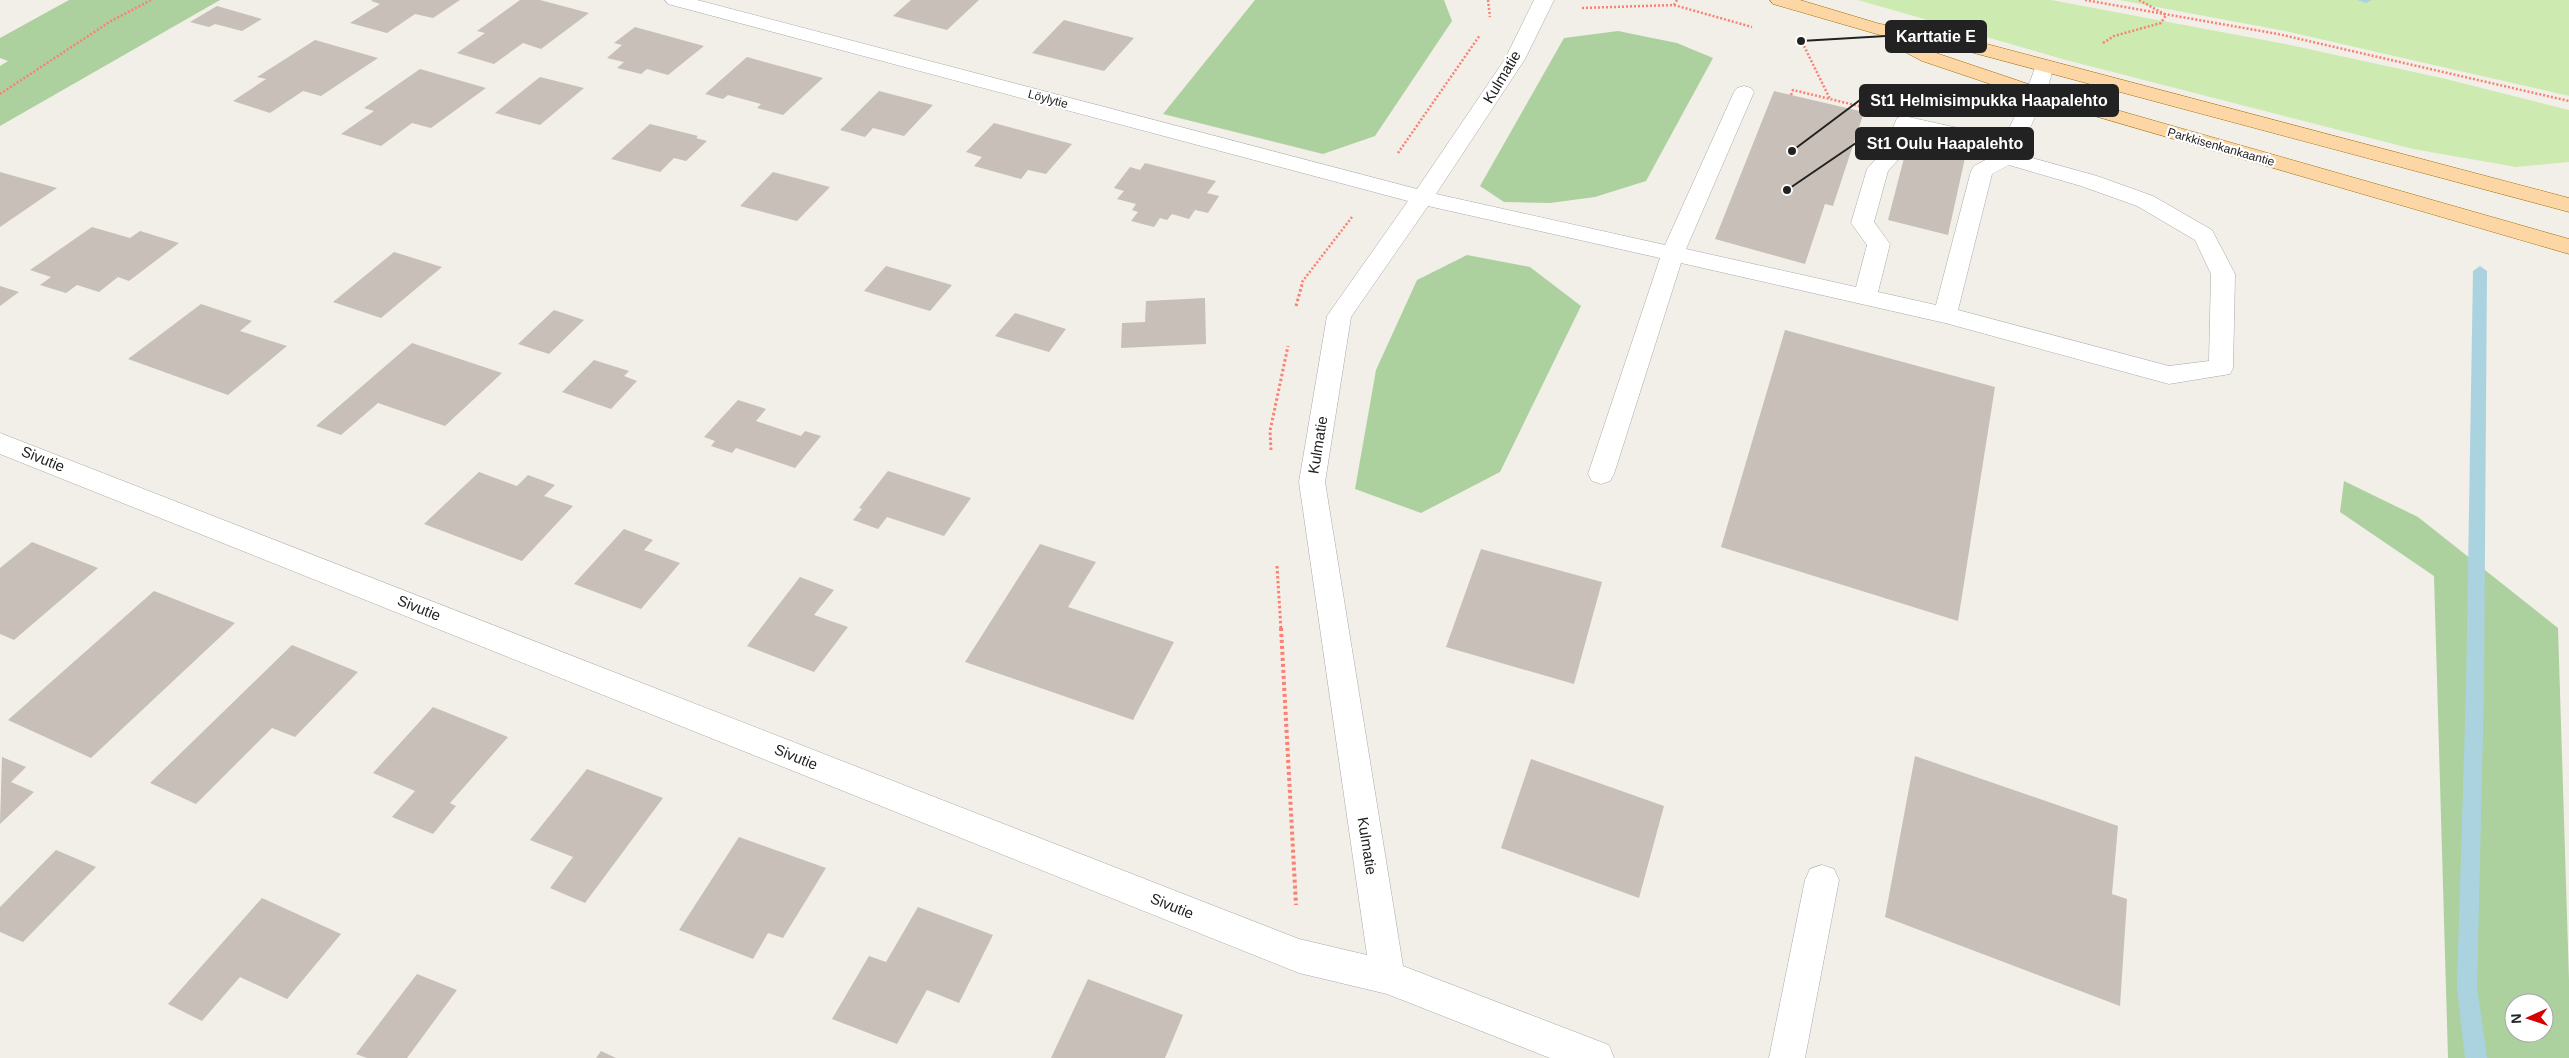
<svg xmlns="http://www.w3.org/2000/svg" width="2569" height="1058" viewBox="0 0 2569 1058" font-family="Helvetica,sans-serif">
	<rect width="100%" height="100%" fill="#f2efe9"/>
	<!-- grass -->
	<g fill="#cdebb0">
		<path d="M 1858,0 L 2051,0 L 2290,45 L 2446,79 L 2569,110 L 2569,162 L 2516,167 L 2413,149 L 2066,60 Z"/>
		<path d="M 2119,0 L 2569,0 L 2569,96 L 2285,31 Z"/>
	</g>
	<!-- forest -->
	<g fill="#add19e" fill-rule="evenodd">
		<path d="M 69,0 L 220,0 L 0,126 L 0,66 L 8,61 L 0,58 L 0,38 Z"/>
		<path d="M 1255,0 L 1444,0 L 1452,21 L 1375,136 L 1323,154 L 1163,114 Z"/>
		<path d="M 1618,31 L 1677,43 L 1713,58 L 1646,181 L 1595,197 L 1550,203 L 1504,202 L 1480,186 L 1564,38 Z"/>
		<path d="M 1467,255 L 1530,267 L 1581,306 L 1500,472 L 1421,513 L 1355,489 L 1376,370 L 1417,280 Z"/>
		<path d="M 2344,481 L 2418,517 L 2558,628 L 2569,980 L 2569,1058 L 2448,1058 L 2434,576 L 2340,512 ZM 2514,1003 L 2544,1003 L 2544,1033 L 2514,1033 Z"/>
	</g>
	<g fill="none" stroke-linecap="round" stroke-linejoin="round">
		<!-- stream -->
		<g fill="#aad3df" fill-rule="evenodd">
			<path d="M 2357,0 L 2372,0 L 2366,3 Z"/>
			<path d="M 2480,266 L 2487,271 L 2484,690 L 2477,987 L 2487,1058 L 2465,1058 L 2457,987 L 2466,690 L 2473,271 Z"/>
		</g>
	</g>
	<!-- building -->
	<g fill="#c7bfb8">
		<path d="M 373,0 L 460,0 L 433,18 L 415,14 L 387,33 L 350,23 L 380,4 L 371,1 Z"/>
		<path d="M 520,0 L 540,0 L 589,13 L 541,49 L 523,43 L 494,64 L 457,53 L 485,33 L 477,31 Z"/>
		<path d="M 911,0 L 979,0 L 947,30 L 893,16 Z"/>
		<path d="M 217,6 L 262,19 L 242,31 L 215,24 L 209,27 L 190,22 Z"/>
		<path d="M 1064,20 L 1134,38 L 1104,71 L 1032,53 Z"/>
		<path d="M 635,27 L 704,46 L 668,75 L 647,69 L 641,74 L 617,68 L 624,62 L 607,58 L 622,45 L 614,43 Z"/>
		<path d="M 315,40 L 378,58 L 321,96 L 303,91 L 270,113 L 233,101 L 266,79 L 257,77 Z"/>
		<path d="M 747,57 L 823,78 L 783,115 L 757,108 L 761,104 L 728,95 L 723,99 L 705,94 Z"/>
		<path d="M 420,69 L 486,88 L 431,128 L 412,123 L 381,146 L 341,134 L 374,111 L 364,108 Z"/>
		<path d="M 540,77 L 584,88 L 540,125 L 495,113 Z"/>
		<path d="M 879,91 L 933,105 L 904,136 L 873,128 L 865,137 L 840,130 Z"/>
		<path d="M 1774,91 L 1864,112 L 1833,206 L 1825,204 L 1805,264 L 1715,239 Z"/>
		<path d="M 994,123 L 1072,144 L 1046,174 L 1028,170 L 1021,179 L 974,166 L 982,157 L 966,152 Z"/>
		<path d="M 650,124 L 698,136 L 696,138 L 707,141 L 686,161 L 674,158 L 660,172 L 611,159 Z"/>
		<path d="M 1911,131 L 1968,144 L 1948,235 L 1888,220 Z"/>
		<path d="M 1145,163 L 1216,181 L 1207,193 L 1219,196 L 1208,213 L 1195,210 L 1189,219 L 1172,214 L 1167,220 L 1160,218 L 1154,227 L 1131,221 L 1138,212 L 1132,210 L 1136,204 L 1117,199 L 1124,191 L 1114,188 L 1130,167 L 1140,170 Z"/>
		<path d="M 0,172 L 57,188 L 0,227 Z"/>
		<path d="M 773,172 L 830,187 L 797,221 L 740,206 Z"/>
		<path d="M 92,227 L 130,238 L 140,231 L 179,243 L 129,281 L 118,277 L 99,292 L 77,285 L 66,293 L 40,285 L 51,277 L 30,270 Z"/>
		<path d="M 394,252 L 442,267 L 381,318 L 333,302 Z"/>
		<path d="M 886,266 L 952,285 L 930,311 L 864,291 Z"/>
		<path d="M 0,286 L 19,292 L 0,306 Z"/>
		<path d="M 1205,298 L 1206,344 L 1121,348 L 1122,323 L 1145,322 L 1146,301 Z"/>
		<path d="M 201,304 L 252,321 L 240,331 L 287,346 L 228,395 L 128,359 Z"/>
		<path d="M 554,310 L 584,320 L 549,354 L 518,344 Z"/>
		<path d="M 1015,313 L 1066,329 L 1049,352 L 995,336 Z"/>
		<path d="M 1785,330 L 1995,387 L 1958,621 L 1721,547 Z"/>
		<path d="M 412,343 L 502,373 L 445,426 L 378,403 L 341,435 L 316,426 Z"/>
		<path d="M 594,360 L 629,371 L 624,376 L 637,381 L 611,409 L 562,392 Z"/>
		<path d="M 738,400 L 766,409 L 756,421 L 801,436 L 805,431 L 821,436 L 795,468 L 736,448 L 732,453 L 711,446 L 715,441 L 704,437 Z"/>
		<path d="M 888,471 L 971,498 L 944,536 L 887,517 L 878,529 L 853,520 L 862,509 L 859,508 Z"/>
		<path d="M 479,472 L 517,486 L 528,475 L 555,485 L 544,496 L 573,506 L 522,561 L 424,524 Z"/>
		<path d="M 624,529 L 653,540 L 644,550 L 680,563 L 641,609 L 574,584 Z"/>
		<path d="M 32,542 L 98,568 L 14,640 L 0,634 L 0,568 Z"/>
		<path d="M 1040,544 L 1096,562 L 1068,607 L 1174,642 L 1133,720 L 965,662 Z"/>
		<path d="M 1481,549 L 1602,582 L 1574,684 L 1446,647 Z"/>
		<path d="M 800,577 L 834,590 L 814,615 L 848,627 L 814,672 L 747,646 Z"/>
		<path d="M 154,591 L 235,623 L 91,758 L 8,720 Z"/>
		<path d="M 292,645 L 358,672 L 295,737 L 272,728 L 196,804 L 150,783 Z"/>
		<path d="M 433,707 L 508,737 L 450,803 L 456,806 L 433,834 L 392,817 L 415,791 L 373,773 Z"/>
		<path d="M 1915,756 L 2118,826 L 2112,894 L 2127,899 L 2120,1006 L 1885,917 Z"/>
		<path d="M 2,757 L 26,767 L 11,782 L 34,792 L 0,824 Z"/>
		<path d="M 1531,759 L 1664,806 L 1639,898 L 1501,848 Z"/>
		<path d="M 587,769 L 663,798 L 585,903 L 550,888 L 573,857 L 530,840 Z"/>
		<path d="M 739,837 L 826,868 L 783,938 L 768,933 L 753,959 L 679,930 Z"/>
		<path d="M 56,850 L 96,867 L 23,942 L 0,932 L 0,907 Z"/>
		<path d="M 262,898 L 341,934 L 287,999 L 240,977 L 202,1021 L 168,1004 Z"/>
		<path d="M 918,907 L 993,935 L 959,1003 L 927,990 L 897,1044 L 832,1019 L 869,956 L 886,962 Z"/>
		<path d="M 417,974 L 457,990 L 407,1058 L 367,1058 L 356,1054 Z"/>
		<path d="M 1088,979 L 1183,1015 L 1165,1058 L 1051,1058 Z"/>
		<path d="M 601,1051 L 616,1058 L 596,1058 Z"/>
	</g>
	<g fill="none" stroke-linecap="round" stroke-linejoin="round">
		<defs>
			<g id="minor">
				<path d="M 665,0 L 697,0 L 1417,189 L 1505,59 L 1534,0 L 1554,0 L 1525,59 L 1436,194 L 1665,245 L 1734,92 L 1737,88 L 1744,86 L 1751,88 L 1754,92 L 1686,249 L 1856,287 L 1867,245 L 1851,223 L 1867,169 L 1884,150 L 1897,118 L 1904,116 L 1985,134 L 2001,145 L 2026,93 L 2037,62 L 2051,62 L 2054,66 L 2046,93 L 2018,154 L 2097,176 L 2153,196 L 2212,230 L 2235,274 L 2233,368 L 2230,374 L 2169,384 L 1945,323 L 1681,263 L 1614,474 L 1610,481 L 1601,484 L 1592,481 L 1588,474 L 1660,258 L 1428,206 L 1351,317 L 1325,482 L 1403,966 L 1609,1045 L 1614,1058 L 1550,1058 L 1387,994 L 1299,973 L 0,454 L 0,433 L 1299,939 L 1367,955 L 1299,482 L 1327,316 L 1408,201 L 668,4 ZM 1912,130 L 1970,144 L 1991,157 L 1974,166 L 1971,171 L 1936,305 L 1878,292 L 1890,244 L 1874,222 L 1888,171 L 1905,152 ZM 2009,165 L 2081,186 L 2137,206 L 2195,240 L 2211,274 L 2209,361 L 2169,366 L 1958,310 L 1992,174 Z"/>
				<path d="M 1822,865 L 1834,869 L 1839,880 L 1805,1058 L 1769,1058 L 1805,880 L 1810,869 Z"/>
			</g>
			<path id="major" d="M 1770,0 L 1800,0 L 1880,24 L 1945,33 L 2569,198 L 2569,212 L 1944,45 L 1913,41 L 1936,53 L 2043,89 L 2569,239 L 2569,254 L 2029,97 L 1922,61 L 1888,43 L 1885,39 L 1887,37 L 1773,4 Z"/>
		</defs>
		<!-- minor casing -->
		<use href="#minor" stroke="#a9a9a9" stroke-width="1"/>
		<!-- major casing -->
		<use href="#major" stroke="#a06b00" stroke-width="1"/>
		<!-- path-far2 -->
		<g stroke="#fa8072" stroke-width="2.5" stroke-dasharray="2 2" stroke-linecap="butt">
			<path d="M 1488,0 L 1490,17"/>
			<path d="M 2085,0 L 2278,34 L 2569,101"/>
			<path d="M 1674,5 L 1752,27"/>
			<path d="M 1582,8 L 1674,5 L 1677,0"/>
			<path d="M 2103,43 L 2114,36 L 2161,23 L 2166,15 L 2139,0"/>
			<path d="M 1804,46 L 1830,99"/>
			<path d="M 0,94 L 111,21 L 151,0"/>
			<path d="M 1791,95 L 1793,90 L 1867,108"/>
			<path d="M 1398,153 L 1480,35"/>
			<path d="M 1302,282 L 1352,217"/>
		</g>
		<!-- path-far1 -->
		<g stroke="#fa8072" stroke-width="3" stroke-dasharray="2.5 2.5" stroke-linecap="butt">
			<path d="M 1296,306 L 1303,281"/>
			<path d="M 1271,450 L 1270,431 L 1288,346"/>
			<path d="M 1277,566 L 1281,630"/>
		</g>
		<!-- path -->
		<path stroke="#fa8072" stroke-width="4" stroke-dasharray="3 3" stroke-linecap="butt" d="M 1281,628 L 1296,905"/>
		<!-- minor -->
		<use href="#minor" fill="#fff" fill-rule="evenodd"/>
		<!-- major -->
		<use href="#major" fill="#fcd6a4" fill-rule="evenodd"/>
	</g>
	<g text-anchor="middle" stroke-width="4.5" stroke-linejoin="round" paint-order="stroke">
		<!-- far-street labels -->
		<g font-size="12" fill="#222" stroke="#fff">
			<text transform="translate(1048 99) rotate(15)" y="4">Löylytie</text>
			<text transform="translate(2221 147) rotate(16)" y="4">Parkkisenkankaantie</text>
		</g>
		<!-- street labels -->
		<g font-size="15" fill="#222" stroke="#fff">
			<text transform="translate(1502 77) rotate(-59)" y="5">Kulmatie</text>
			<text transform="translate(1318 445) rotate(-81)" y="5">Kulmatie</text>
			<text transform="translate(43 459) rotate(22)" y="5">Sivutie</text>
			<text transform="translate(419 608) rotate(22)" y="5">Sivutie</text>
			<text transform="translate(796 757) rotate(22)" y="5">Sivutie</text>
			<text transform="translate(1367 846) rotate(81)" y="5">Kulmatie</text>
			<text transform="translate(1172 906) rotate(22)" y="5">Sivutie</text>
		</g>
	</g>
	<!-- callouts -->
	<path fill="none" stroke="#222" stroke-width="2" d="M1801 41L1886 36M1792 151L1860 100M1787 190L1856 143"/>
	<g fill="#222" stroke="#fff" stroke-width="2">
		<circle cx="1801" cy="41" r="5"/>
		<circle cx="1792" cy="151" r="5"/>
		<circle cx="1787" cy="190" r="5"/>
	</g>
	<g fill="#222" stroke="#222" stroke-width="2">
		<rect x="1886" y="21" width="100" height="31" rx="5"/>
		<rect x="1860" y="85" width="258" height="31" rx="5"/>
		<rect x="1856" y="128" width="177" height="31" rx="5"/>
	</g>
	<g font-size="16" text-anchor="middle" font-weight="bold" fill="#fff">
		<text x="1936" y="42">Karttatie E</text>
		<text x="1989" y="106">St1 Helmisimpukka Haapalehto</text>
		<text x="1945" y="149">St1 Oulu Haapalehto</text>
	</g>
	<!-- north arrow -->
	<g transform="translate(2529 1018) rotate(267)"><circle r="24" fill="#ffffff" stroke="#a7a7a7"/>
	<path d="M0-4L9 19L0 12L-9 19Z" fill="#d40000"/>
	<text y="-8" font-size="14" font-weight="bold" text-anchor="middle" fill="#222222">N</text>
	</g>
</svg>
